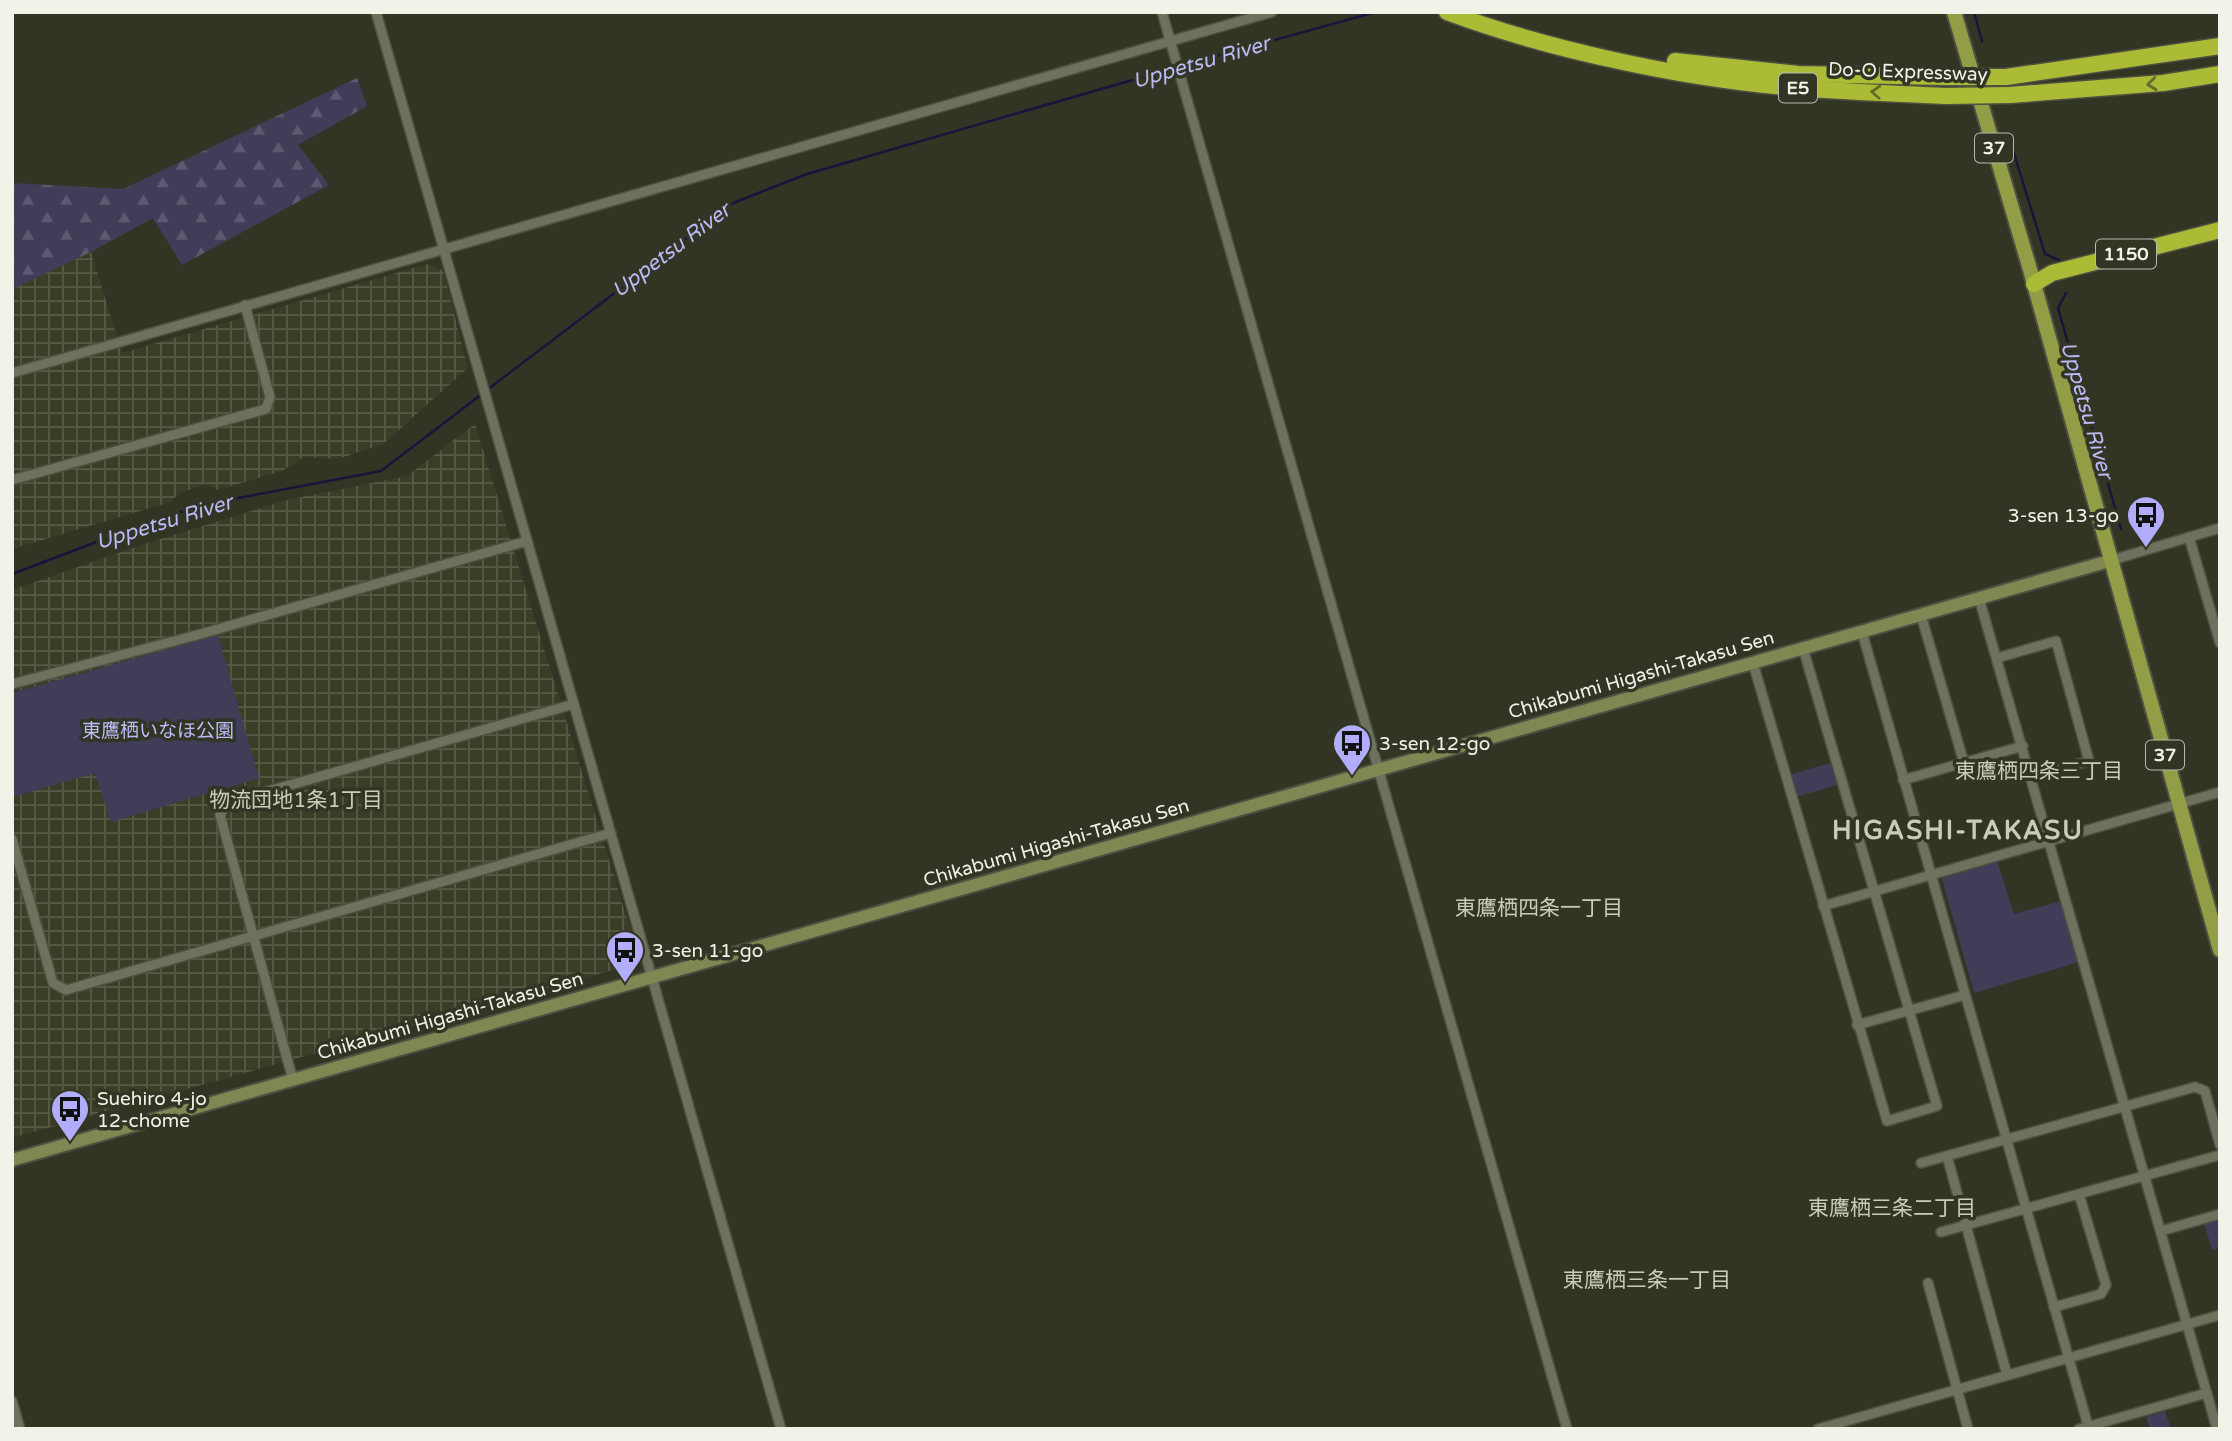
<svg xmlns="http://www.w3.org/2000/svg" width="2232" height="1441" viewBox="0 0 2232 1441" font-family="'Varela Round','Noto Sans JP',sans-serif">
	<defs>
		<pattern id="industrial-grid" width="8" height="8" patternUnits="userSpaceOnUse" patternTransform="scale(1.75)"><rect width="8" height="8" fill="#3a3e26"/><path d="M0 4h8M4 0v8" fill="none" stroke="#575a46"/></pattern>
		<pattern id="forest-firs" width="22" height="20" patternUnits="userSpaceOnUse" patternTransform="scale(1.75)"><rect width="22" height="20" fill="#3f3d58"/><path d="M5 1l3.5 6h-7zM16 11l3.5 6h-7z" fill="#5b5a70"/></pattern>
	</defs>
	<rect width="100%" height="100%" fill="#323524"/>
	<!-- industrial -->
	<g fill="url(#industrial-grid)">
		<path d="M 91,252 L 122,353 L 427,264 L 443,270 L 468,368 L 383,444 L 338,459 L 304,457 L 282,471 L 218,490 L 205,484 L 180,493 L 170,502 L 12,549 L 12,289 Z"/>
		<path d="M 475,424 L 636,948 L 627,966 L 12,1138 L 12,590 L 141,545 L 287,500 L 407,476 Z"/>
	</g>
	<!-- forest -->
	<path fill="url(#forest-firs)" d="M 357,78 L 367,106 L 298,145 L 329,185 L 182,265 L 153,218 L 91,252 L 12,289 L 12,183 L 123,189 Z"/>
	<!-- green -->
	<g fill="#3f3d58">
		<path d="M 218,635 L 259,778 L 111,822 L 95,773 L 13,797 L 12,693 Z"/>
		<path d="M 1830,763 L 1837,785 L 1796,797 L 1789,775 Z"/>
		<path d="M 1997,861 L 2014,914 L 2062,901 L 2079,962 L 1974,993 L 1942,878 Z"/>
		<path d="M 2220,1218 L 2220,1248 L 2212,1250 L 2204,1223 Z"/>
		<path d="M 2165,1411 L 2171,1429 L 2150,1429 L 2146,1417 Z"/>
	</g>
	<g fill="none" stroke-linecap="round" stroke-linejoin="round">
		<!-- stream -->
		<g stroke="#1a143d" stroke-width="2.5">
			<path d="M 1974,12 L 1982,41"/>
			<path d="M 1180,66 L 1376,12"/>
			<path d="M 2009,137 L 2045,254 L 2059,260"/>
			<path d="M 2066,293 L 2058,308 L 2121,529"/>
			<path d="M 487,390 L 733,203 L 807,174 L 1174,68"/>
			<path d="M 12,574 L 152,521 L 212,503 L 381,471 L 482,394"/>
		</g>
		<defs>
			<g id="street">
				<path d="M 376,12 L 781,1429"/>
				<path d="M 1162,12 L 1567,1429"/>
				<path d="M 12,373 L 1272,12"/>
				<path d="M 12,480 L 266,409 L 270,397 L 245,305"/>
				<path d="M 2189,537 L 2220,643"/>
				<path d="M 2109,561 L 2220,528"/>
				<path d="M 1979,598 L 2217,1429"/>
				<path d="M 1921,615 L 1964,763"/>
				<path d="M 1862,632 L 2089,1429"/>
				<path d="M 1997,658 L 2056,641 L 2089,761 L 2032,777"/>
				<path d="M 1753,663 L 1887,1121 L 1937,1106 L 1803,648"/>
				<path d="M 12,684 L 197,635 L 527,541"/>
				<path d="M 1903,780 L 2023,746"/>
				<path d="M 12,839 L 53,983 L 66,990 L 611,833"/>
				<path d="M 1823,906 L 2220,792"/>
				<path d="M 1857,1025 L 1965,995"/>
				<path d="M 293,1080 L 220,815 L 227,803 L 574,704"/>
				<path d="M 1947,1156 L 2007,1375"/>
				<path d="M 1921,1163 L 2195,1087 L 2205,1091 L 2220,1145"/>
				<path d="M 2161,1231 L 2220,1214"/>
				<path d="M 1941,1232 L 2220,1155"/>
				<path d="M 1928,1283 L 1968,1429"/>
				<path d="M 2054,1307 L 2101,1294 L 2106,1285 L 2079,1194"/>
				<path d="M 12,1401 L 20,1429"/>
				<path d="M 1818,1429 L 2220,1315"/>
				<path d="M 2079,1429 L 2207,1393"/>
			</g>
			<path id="secondary" d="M 12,1160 L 2109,561"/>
			<path id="primary" d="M 1954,12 L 2029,266 L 2220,950"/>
			<g id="highway">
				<path d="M 1447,12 C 1546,49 1680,78 1785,87 C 1838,92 1891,93 1945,96"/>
				<path d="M 1675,61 L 1798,74 L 1945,77"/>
				<path d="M 2006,77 L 2220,46"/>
				<path d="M 2010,95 L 2163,83 L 2220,74"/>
				<path d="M 2034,284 L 2052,273 L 2220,230"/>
			</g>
		</defs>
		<!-- street casing -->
		<use href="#street" stroke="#4e5041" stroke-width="12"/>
		<!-- secondary casing -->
		<use href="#secondary" stroke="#4e5041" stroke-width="16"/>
		<!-- primary casing -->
		<use href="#primary" stroke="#4e5041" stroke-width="18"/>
		<!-- highway casing -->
		<use href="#highway" stroke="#4e5041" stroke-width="19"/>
		<!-- street -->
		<use href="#street" stroke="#6e715e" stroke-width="9"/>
		<!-- secondary -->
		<use href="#secondary" stroke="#808752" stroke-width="12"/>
		<!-- primary -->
		<use href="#primary" stroke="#939d45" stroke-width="14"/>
		<!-- highway -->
		<use href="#highway" stroke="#abbb35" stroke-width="16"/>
		<defs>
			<g id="highway-bridge">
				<path d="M 1945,77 L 2006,77"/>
				<path d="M 1945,96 L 2010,95"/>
			</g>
		</defs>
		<!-- highway-bridge casing -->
		<use href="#highway-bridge" stroke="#4e5041" stroke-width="19" stroke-linecap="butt"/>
		<!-- highway-bridge -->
		<use href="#highway-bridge" stroke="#abbb35" stroke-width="16"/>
	</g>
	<!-- one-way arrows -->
	<defs><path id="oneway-chevron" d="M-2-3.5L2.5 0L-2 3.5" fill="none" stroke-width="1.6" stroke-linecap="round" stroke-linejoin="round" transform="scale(1.75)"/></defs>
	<g stroke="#626b2b">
		<use href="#oneway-chevron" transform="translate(2152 84) rotate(174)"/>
		<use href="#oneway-chevron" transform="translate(1876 92) rotate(-177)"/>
	</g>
	<!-- icons -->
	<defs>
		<symbol id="bus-pin" viewBox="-11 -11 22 30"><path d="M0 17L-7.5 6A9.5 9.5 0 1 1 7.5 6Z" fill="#b1adfa" stroke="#323524"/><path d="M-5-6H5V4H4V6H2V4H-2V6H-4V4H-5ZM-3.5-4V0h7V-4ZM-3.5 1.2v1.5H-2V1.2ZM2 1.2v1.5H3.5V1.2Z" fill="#111"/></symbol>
	</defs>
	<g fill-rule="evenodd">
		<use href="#bus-pin" x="2124" y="493" width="44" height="60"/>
		<use href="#bus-pin" x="1330" y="721" width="44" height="60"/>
		<use href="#bus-pin" x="603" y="928" width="44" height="60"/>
		<use href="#bus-pin" x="48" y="1087" width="44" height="60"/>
	</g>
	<g text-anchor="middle" stroke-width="7" stroke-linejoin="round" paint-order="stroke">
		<!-- shield labels -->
		<g fill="#323524" stroke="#b8baae" stroke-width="2">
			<rect x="1779" y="73.5" width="38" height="29" rx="5"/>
			<rect x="1975" y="133.5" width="38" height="29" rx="5"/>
			<rect x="2096" y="239.5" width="60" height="29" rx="5"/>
			<rect x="2146" y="740.5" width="38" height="29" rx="5"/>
		</g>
		<g font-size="18" font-weight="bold" fill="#f1f3e9">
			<text x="1798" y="94">E5</text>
			<text x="1994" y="154">37</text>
			<text x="2126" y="260">1150</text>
			<text x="2165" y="761">37</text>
		</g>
		<!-- street labels -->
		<g font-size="19" fill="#f1f3e9" stroke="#323524">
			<text transform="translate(1908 71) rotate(2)" y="7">Do-O Expressway</text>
			<text transform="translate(1641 674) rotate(-16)" y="7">Chikabumi Higashi-Takasu Sen</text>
			<text transform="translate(1056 842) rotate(-16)" y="7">Chikabumi Higashi-Takasu Sen</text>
			<text transform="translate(450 1015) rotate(-16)" y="7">Chikabumi Higashi-Takasu Sen</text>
		</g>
		<!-- poi labels -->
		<g font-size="19" fill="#f1f3e9" stroke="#323524" text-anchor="start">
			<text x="2119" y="522" text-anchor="end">3-sen 13-go</text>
			<text x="1379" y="750">3-sen 12-go</text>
			<text x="652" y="957">3-sen 11-go</text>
			<text x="97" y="1105">Suehiro 4-jo<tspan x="97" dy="22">12-chome</tspan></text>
		</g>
		<!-- park labels -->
		<g font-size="19" fill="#bdbbf7" stroke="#323524">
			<text x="158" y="737">東鷹栖いなほ公園</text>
		</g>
		<!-- water labels -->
		<g font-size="21" font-style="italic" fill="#bcbaf6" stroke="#323524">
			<text transform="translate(1201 62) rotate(-16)" y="7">Uppetsu River</text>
			<text transform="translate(671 250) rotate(-37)" y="7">Uppetsu River</text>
			<text transform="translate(2087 410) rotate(74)" y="7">Uppetsu River</text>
			<text transform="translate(164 522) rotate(-17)" y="7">Uppetsu River</text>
		</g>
		<!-- neighbourhood labels -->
		<g font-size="21" fill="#c9cdb8" stroke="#323524">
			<text x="2039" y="778">東鷹栖四条三丁目</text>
			<text x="296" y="807">物流団地1条1丁目</text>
			<text x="1539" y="915">東鷹栖四条一丁目</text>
			<text x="1892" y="1215">東鷹栖三条二丁目</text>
			<text x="1647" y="1287">東鷹栖三条一丁目</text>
		</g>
		<!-- district labels -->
		<g font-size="26" font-weight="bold" letter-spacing="2" fill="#c9cdb8" stroke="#323524">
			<text x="1958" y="839">HIGASHI-TAKASU</text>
		</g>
	</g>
	<!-- border -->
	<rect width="2232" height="1441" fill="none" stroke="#f1f3e9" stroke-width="28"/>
</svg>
